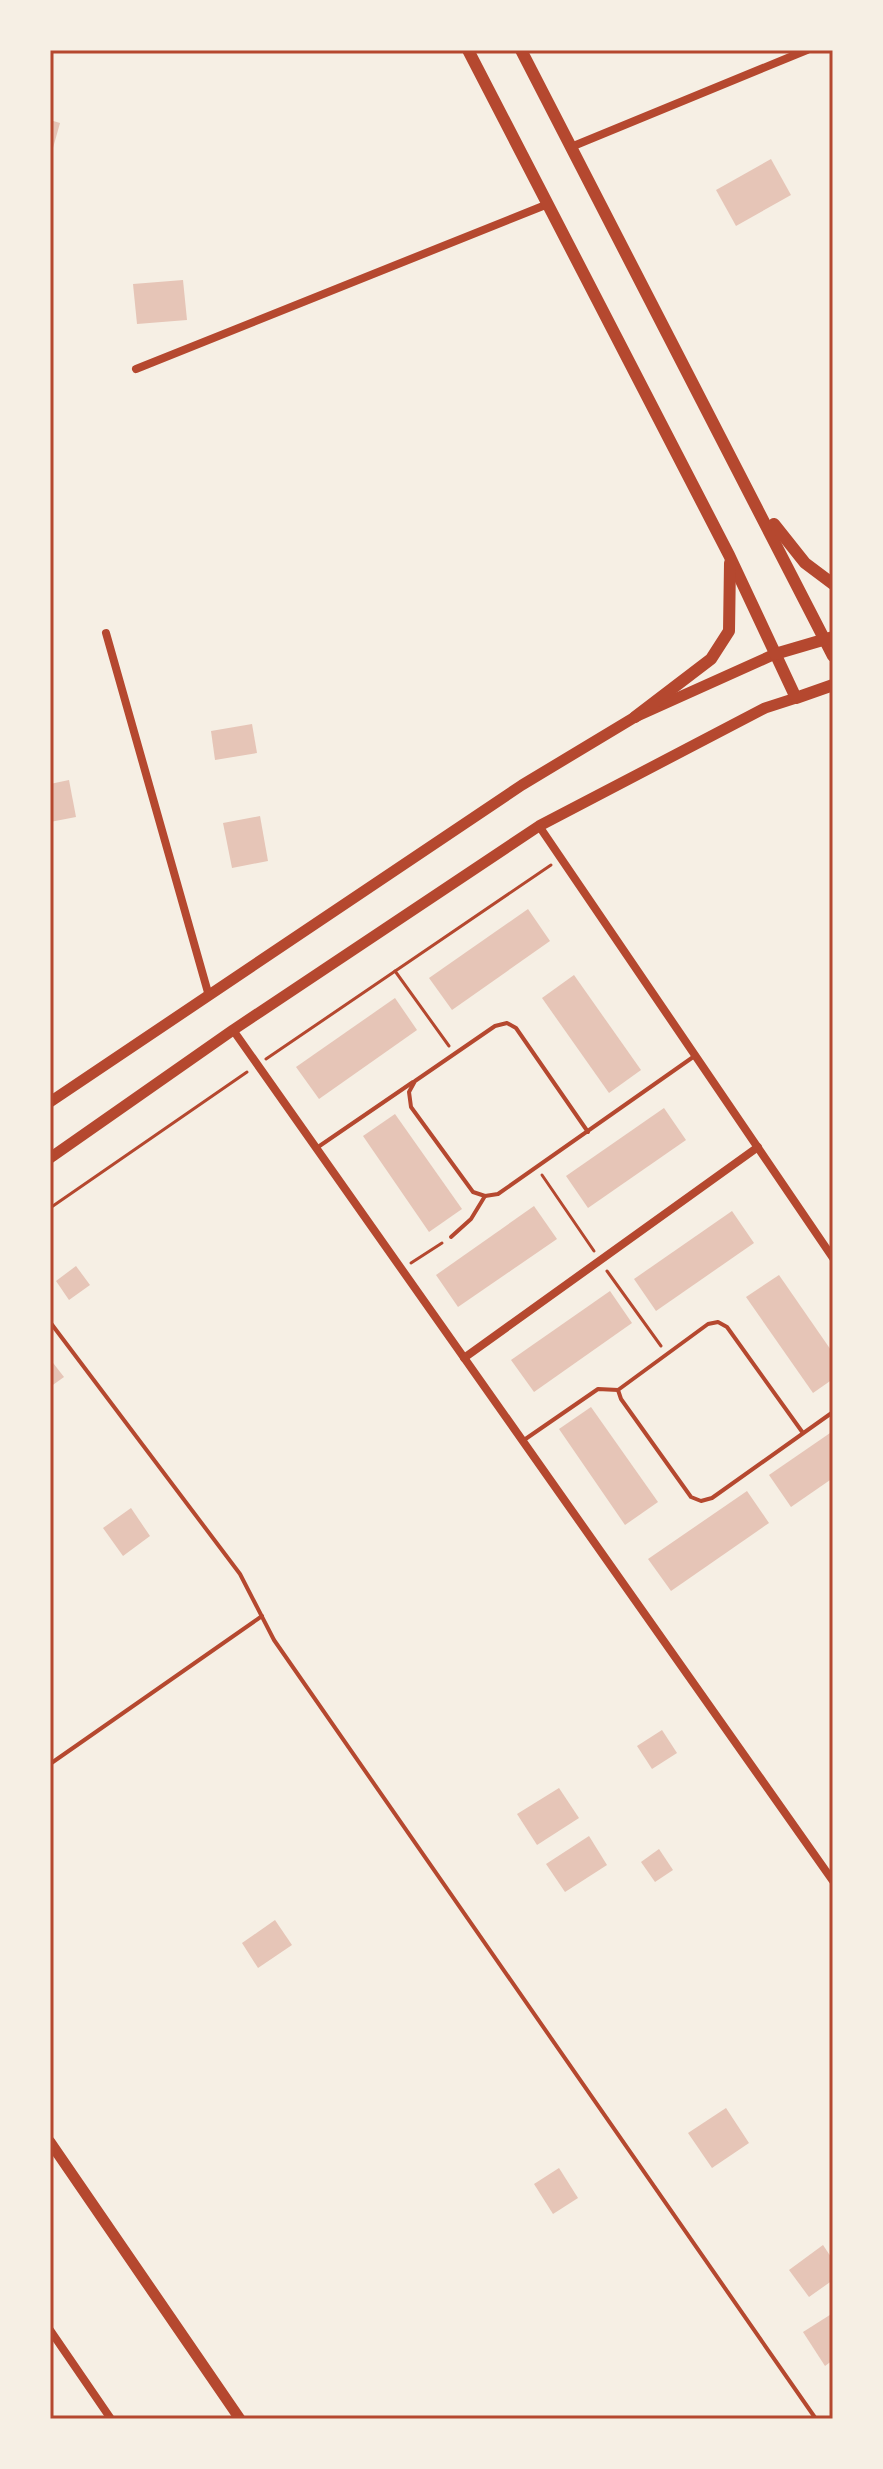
<svg xmlns="http://www.w3.org/2000/svg" width="883" height="2469" viewBox="0 0 883 2469" font-family="'IBM Plex Sans',sans-serif">
	<rect width="100%" height="100%" fill="#f6efe4"/>
	<!-- building -->
	<g fill="#e6c5b7">
		<path d="M 50,120 L 60,123 L 51,155 L 50,155 Z"/>
		<path d="M 771,159 L 791,195 L 736,226 L 716,190 Z"/>
		<path d="M 183,280 L 187,320 L 137,324 L 133,284 Z"/>
		<path d="M 252,724 L 257,753 L 215,760 L 211,731 Z"/>
		<path d="M 69,780 L 76,817 L 50,822 L 50,784 Z"/>
		<path d="M 260,816 L 268,861 L 232,868 L 223,823 Z"/>
		<path d="M 528,909 L 550,941 L 452,1010 L 429,978 Z"/>
		<path d="M 574,975 L 641,1070 L 609,1093 L 542,998 Z"/>
		<path d="M 395,998 L 417,1030 L 319,1099 L 296,1067 Z"/>
		<path d="M 664,1108 L 686,1140 L 588,1208 L 566,1176 Z"/>
		<path d="M 395,1114 L 462,1209 L 429,1232 L 363,1136 Z"/>
		<path d="M 534,1206 L 557,1239 L 458,1307 L 436,1275 Z"/>
		<path d="M 732,1211 L 754,1243 L 656,1311 L 634,1279 Z"/>
		<path d="M 76,1266 L 90,1285 L 69,1300 L 56,1281 Z"/>
		<path d="M 779,1275 L 833,1353 L 833,1379 L 813,1393 L 746,1297 Z"/>
		<path d="M 610,1291 L 632,1323 L 534,1392 L 511,1360 Z"/>
		<path d="M 50,1359 L 64,1377 L 50,1387 Z"/>
		<path d="M 591,1407 L 658,1502 L 625,1525 L 559,1429 Z"/>
		<path d="M 833,1431 L 833,1478 L 791,1507 L 769,1475 Z"/>
		<path d="M 747,1491 L 769,1523 L 671,1591 L 648,1559 Z"/>
		<path d="M 131,1508 L 150,1536 L 123,1556 L 103,1528 Z"/>
		<path d="M 662,1730 L 677,1753 L 652,1769 L 637,1746 Z"/>
		<path d="M 559,1788 L 579,1818 L 537,1845 L 517,1814 Z"/>
		<path d="M 589,1836 L 607,1865 L 565,1892 L 546,1864 Z"/>
		<path d="M 659,1849 L 673,1870 L 655,1882 L 641,1862 Z"/>
		<path d="M 275,1920 L 292,1945 L 258,1968 L 242,1943 Z"/>
		<path d="M 726,2108 L 749,2143 L 712,2168 L 688,2133 Z"/>
		<path d="M 559,2168 L 578,2198 L 553,2214 L 534,2184 Z"/>
		<path d="M 823,2245 L 833,2260 L 833,2280 L 809,2297 L 789,2270 Z"/>
		<path d="M 833,2313 L 833,2360 L 825,2366 L 803,2332 Z"/>
	</g>
	<g fill="none" stroke-linecap="round" stroke-linejoin="round">
		<!-- path -->
		<g stroke="#b5482f" stroke-width="3">
			<path d="M 395,971 L 449,1046"/>
			<path d="M 266,1059 L 551,865"/>
			<path d="M 542,1175 L 594,1251"/>
			<path d="M 50,1208 L 247,1072"/>
			<path d="M 411,1263 L 442,1243"/>
			<path d="M 607,1271 L 661,1346"/>
		</g>
		<!-- service -->
		<g stroke="#b5482f" stroke-width="4">
			<path d="M 588,1132 L 516,1028 L 507,1023 L 495,1026 L 415,1081 L 409,1092 L 411,1107 L 473,1192 L 485,1196 L 498,1194 L 696,1055"/>
			<path d="M 318,1147 L 413,1082"/>
			<path d="M 451,1237 L 471,1219 L 485,1196"/>
			<path d="M 50,1322 L 240,1574 L 274,1640 L 816,2419"/>
			<path d="M 803,1433 L 727,1327 L 718,1322 L 708,1324 L 618,1390 L 621,1399 L 691,1497 L 701,1501 L 712,1498 L 833,1412"/>
			<path d="M 524,1440 L 598,1389 L 618,1390"/>
			<path d="M 50,1764 L 262,1616"/>
		</g>
		<!-- minor -->
		<g stroke="#b5482f" stroke-width="8">
			<path d="M 571,147 L 807,50"/>
			<path d="M 136,369 L 548,204"/>
			<path d="M 106,633 L 209,996"/>
			<path d="M 539,826 L 833,1258"/>
			<path d="M 233,1030 L 833,1881"/>
			<path d="M 464,1358 L 758,1147"/>
			<path d="M 50,2330 L 111,2419"/>
		</g>
		<!-- tertiary -->
		<g stroke="#b5482f" stroke-width="11">
			<path d="M 50,1102 L 522,785 L 635,717 L 775,654"/>
			<path d="M 50,1158 L 233,1030 L 539,826 L 765,708 L 796,698"/>
			<path d="M 50,2142 L 240,2419"/>
		</g>
		<!-- secondary -->
		<g stroke="#b5482f" stroke-width="12">
			<path d="M 468,50 L 729,555 L 796,698 L 833,685"/>
			<path d="M 521,50 L 833,656"/>
			<path d="M 774,524 L 805,563 L 833,584"/>
			<path d="M 775,654 L 833,637"/>
			<path d="M 635,717 L 711,659 L 729,631 L 730,563"/>
		</g>
	</g>
	<!-- border -->
	<rect width="883" height="2469" fill="none" stroke="#f6efe4" stroke-width="104"/>
	<rect x="52" y="52" width="779" height="2365" fill="none" stroke="#b5482f" stroke-width="3"/>
</svg>
